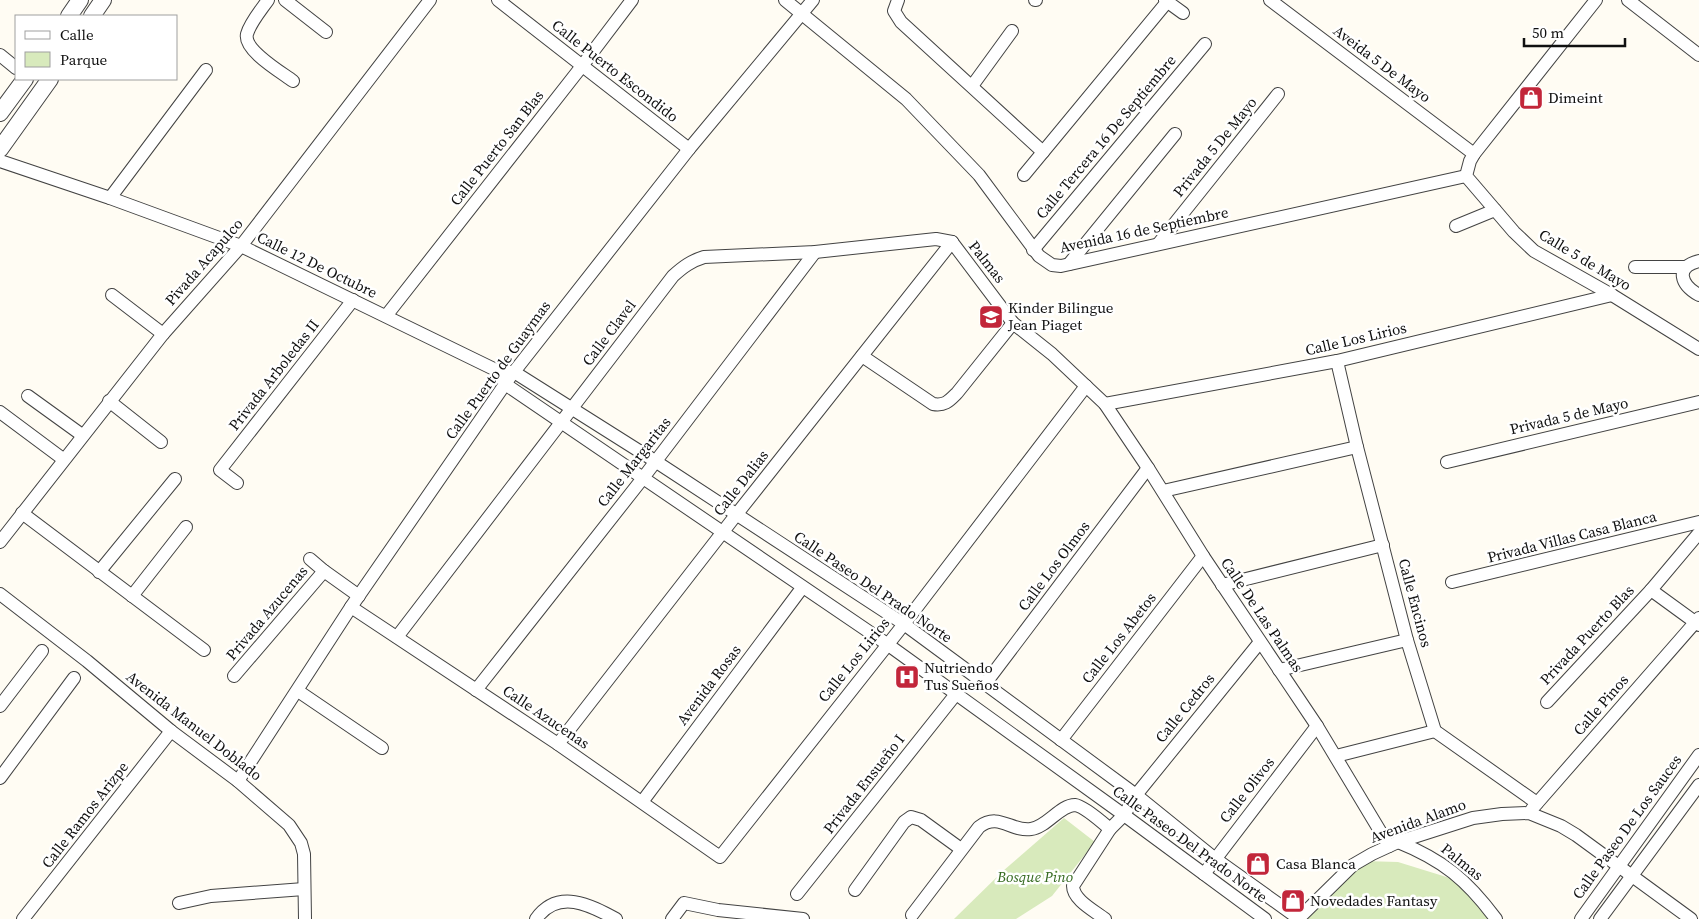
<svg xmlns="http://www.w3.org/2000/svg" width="1699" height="919" viewBox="0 0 1699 919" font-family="'Source Serif 4',serif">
	<rect width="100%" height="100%" fill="#fffcf3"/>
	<!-- green -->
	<g fill="#d8eabc">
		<path d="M 1064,818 L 1095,842 L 1052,896 L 1016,919 L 954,919 L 1003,871 Z"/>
		<path d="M 1363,861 L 1398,862 L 1469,884 L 1502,919 L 1298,919 Z"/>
	</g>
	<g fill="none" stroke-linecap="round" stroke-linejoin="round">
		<defs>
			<g id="minor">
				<path d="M 268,0 C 261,10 250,23 247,34 C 243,50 281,72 293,81"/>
				<path d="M 285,0 L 326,32"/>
				<path d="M 498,0 L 689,149"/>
				<path d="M 785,0 L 906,99 L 979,175 L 1039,256 L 1052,265 L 1061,266 L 1466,176"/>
				<path d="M 898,0 L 894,11 L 901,22 L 1043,152"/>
				<path d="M 1035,0 L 1036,0"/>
				<path d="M 1165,0 L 1183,13"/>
				<path d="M 1270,0 L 1474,154"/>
				<path d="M 1596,0 L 1474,154 L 1470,161 L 1466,176 L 1514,232 L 1534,251 L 1612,295 L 1699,349"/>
				<path d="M 1628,0 L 1699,55"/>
				<path d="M 0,55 L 16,68"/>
				<path d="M 972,86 L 1012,31"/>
				<path d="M 0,161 L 110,198 L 241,246 L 500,372 L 514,372 L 655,461 L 904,624 L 1136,795 L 1214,858 L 1298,918"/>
				<path d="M 1024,175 L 1167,2"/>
				<path d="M 110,198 L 206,70"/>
				<path d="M 1456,226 L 1495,210"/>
				<path d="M 952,242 L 1013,323 L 1052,354 L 1105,404 L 1148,468 L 1203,556 L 1317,726 L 1389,846"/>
				<path d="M 1159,243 L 1278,94"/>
				<path d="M 1033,250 L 1205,44"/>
				<path d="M 1699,261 C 1674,267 1681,285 1699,295"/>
				<path d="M 1069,264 L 1175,134"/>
				<path d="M 1635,267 L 1685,267"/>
				<path d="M 112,295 L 163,334"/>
				<path d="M 386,316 L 582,66 L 632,0"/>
				<path d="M 862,356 L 933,404 C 945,406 949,401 957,393 L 1013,323"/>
				<path d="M 1337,361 L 1357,447 L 1407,640 L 1435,731 L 1537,803"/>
				<path d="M 502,377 L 505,384 L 887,644 L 1124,815 L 1265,919"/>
				<path d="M 28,396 L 82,435"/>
				<path d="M 109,401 L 161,442"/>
				<path d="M 1105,404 L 1337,361 L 1612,295"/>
				<path d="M 0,412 L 63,459"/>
				<path d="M 1447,462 L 1699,402"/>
				<path d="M 237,483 L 220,470 L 353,300"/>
				<path d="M 1163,491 L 1357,447"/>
				<path d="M 22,513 L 204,650"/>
				<path d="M 0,542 L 163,334 L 241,246 L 430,0"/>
				<path d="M 310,559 L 324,571 L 359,596"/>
				<path d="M 99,572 L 175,479"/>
				<path d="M 1452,582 L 1699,522"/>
				<path d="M 1222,585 L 1383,545"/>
				<path d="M 1651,590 L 1699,625"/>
				<path d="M 0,594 L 87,661 L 171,731 L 238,781 L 289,825 L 301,843 L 304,854 L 305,919"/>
				<path d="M 132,596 L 186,527"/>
				<path d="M 351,607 L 558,744 L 720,857 L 904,624 L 1086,386"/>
				<path d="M 397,637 L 673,276 C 683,267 691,261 704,257 L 815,252 L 936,239 L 952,242"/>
				<path d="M 1279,670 L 1407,640"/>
				<path d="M 234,676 L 324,571"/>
				<path d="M 985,684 L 1148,468"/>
				<path d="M 476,690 L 643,478 L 815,252"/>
				<path d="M 298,691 L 382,748"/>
				<path d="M 1547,702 L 1651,590 L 1699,533"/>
				<path d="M 0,706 L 42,651"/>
				<path d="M 1061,740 L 1203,556"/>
				<path d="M 558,744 L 736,515 L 952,242"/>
				<path d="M 1336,756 L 1435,731"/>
				<path d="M 0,778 L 74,678"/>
				<path d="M 238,781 L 351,607 L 510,377 L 689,149 L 813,0"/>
				<path d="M 642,802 L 802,588"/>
				<path d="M 1532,809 L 1699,618"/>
				<path d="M 1398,842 C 1443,860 1467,880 1496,919"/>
				<path d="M 1204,874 L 1317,726"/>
				<path d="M 855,890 L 904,822 L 911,817 L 921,820 L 961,849"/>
				<path d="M 797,894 L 956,694"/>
				<path d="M 179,903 L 211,896 L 304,889"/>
				<path d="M 912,915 L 979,827 C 999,812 1011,832 1031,829 C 1047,827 1060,805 1075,805 C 1084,806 1103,823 1110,829"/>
				<path d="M 23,919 L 171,731"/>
				<path d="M 536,919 C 558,888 590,905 616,919"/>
				<path d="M 672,919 L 684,903 L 718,910 L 803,919"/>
				<path d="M 1105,919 C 1095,911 1073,900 1073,886 L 1110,829 L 1124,815 L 1136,795 L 1260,642"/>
				<path d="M 1298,919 L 1353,865 L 1372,854 L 1398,842 L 1473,818 L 1502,814 L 1529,813 L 1561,826 L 1576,835 L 1691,919"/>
				<path d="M 1581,919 L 1699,755"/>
				<path d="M 1600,919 L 1699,785"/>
			</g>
			<g id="tertiary">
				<path d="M 69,16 L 80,0"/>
				<path d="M 92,16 L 103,0"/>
				<path d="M 0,113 L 25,79"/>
				<path d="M 0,149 L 50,79"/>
			</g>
		</defs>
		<!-- minor casing -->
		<use href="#minor" stroke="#434343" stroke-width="14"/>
		<!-- tertiary casing -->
		<use href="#tertiary" stroke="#434343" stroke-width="18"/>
		<!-- minor -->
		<use href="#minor" stroke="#fff" stroke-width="12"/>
		<!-- tertiary -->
		<use href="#tertiary" stroke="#fff" stroke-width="16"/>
	</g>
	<!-- icons -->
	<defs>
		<symbol id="shop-square" viewBox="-11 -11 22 22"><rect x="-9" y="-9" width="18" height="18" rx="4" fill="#c2263a" stroke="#fff"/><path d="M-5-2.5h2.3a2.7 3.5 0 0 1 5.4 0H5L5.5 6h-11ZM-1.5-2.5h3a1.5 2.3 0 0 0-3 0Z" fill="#fff"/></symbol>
		<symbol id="school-square" viewBox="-11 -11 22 22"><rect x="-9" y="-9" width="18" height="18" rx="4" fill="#c2263a" stroke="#fff"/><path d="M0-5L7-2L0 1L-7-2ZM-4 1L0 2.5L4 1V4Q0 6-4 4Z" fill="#fff"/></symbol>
		<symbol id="hospital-square" viewBox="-11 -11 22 22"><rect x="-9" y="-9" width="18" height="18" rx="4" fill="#c2263a" stroke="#fff"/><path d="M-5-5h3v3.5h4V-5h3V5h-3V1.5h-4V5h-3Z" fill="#fff"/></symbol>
	</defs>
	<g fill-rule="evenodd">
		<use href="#shop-square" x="1517" y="84" width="28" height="28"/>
		<use href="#school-square" x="977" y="303" width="28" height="28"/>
		<use href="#hospital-square" x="893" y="663" width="28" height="28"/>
		<use href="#shop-square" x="1244" y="850" width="28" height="28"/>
		<use href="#shop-square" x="1279" y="887" width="28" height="28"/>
	</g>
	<g text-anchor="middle" stroke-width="5" stroke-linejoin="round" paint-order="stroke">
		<!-- street labels -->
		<g font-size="15" fill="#101010" stroke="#fff">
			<text transform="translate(1382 64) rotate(37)" y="5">Aveida 5 De Mayo</text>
			<text transform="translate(615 71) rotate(38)" y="5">Calle Puerto Escondido</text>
			<text transform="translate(1106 137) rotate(-50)" y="5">Calle Tercera 16 De Septiembre</text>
			<text transform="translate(1215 147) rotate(-51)" y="5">Privada 5 De Mayo</text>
			<text transform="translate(497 148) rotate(-52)" y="5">Calle Puerto San Blas</text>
			<text transform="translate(1144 230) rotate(-12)" y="5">Avenida 16 de Septiembre</text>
			<text transform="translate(1585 260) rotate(31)" y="5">Calle 5 de Mayo</text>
			<text transform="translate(204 262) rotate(-49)" y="5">Pivada Acapulco</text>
			<text transform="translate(987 262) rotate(52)" y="5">Palmas</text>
			<text transform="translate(317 265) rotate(26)" y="5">Calle 12 De Octubre</text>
			<text transform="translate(609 333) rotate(-53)" y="5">Calle Clavel</text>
			<text transform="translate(1356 339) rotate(-13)" y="5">Calle Los Lirios</text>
			<text transform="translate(498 370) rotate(-54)" y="5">Calle Puerto de Guaymas</text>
			<text transform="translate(274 375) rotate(-52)" y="5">Privada Arboledas II</text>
			<text transform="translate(1569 416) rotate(-13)" y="5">Privada 5 de Mayo</text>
			<text transform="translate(634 462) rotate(-52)" y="5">Calle Margaritas</text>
			<text transform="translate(741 483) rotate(-52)" y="5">Calle Dalias</text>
			<text transform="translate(1572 537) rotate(-14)" y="5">Privada Villas Casa Blanca</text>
			<text transform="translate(1054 566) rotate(-53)" y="5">Calle Los Olmos</text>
			<text transform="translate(873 587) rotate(34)" y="5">Calle Paseo Del Prado Norte</text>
			<text transform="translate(1415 603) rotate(75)" y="5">Calle Encinos</text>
			<text transform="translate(267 613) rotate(-50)" y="5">Privada Azucenas</text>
			<text transform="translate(1262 615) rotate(56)" y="5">Calle De Las Palmas</text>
			<text transform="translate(1587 635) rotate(-47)" y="5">Privada Puerto Blas</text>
			<text transform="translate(1119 638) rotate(-52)" y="5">Calle Los Abetos</text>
			<text transform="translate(854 660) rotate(-51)" y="5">Calle Los Lirios</text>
			<text transform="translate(709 685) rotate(-53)" y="5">Avenida Rosas</text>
			<text transform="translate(1601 705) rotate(-49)" y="5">Calle Pinos</text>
			<text transform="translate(1185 708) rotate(-51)" y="5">Calle Cedros</text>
			<text transform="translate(546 717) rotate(34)" y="5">Calle Azucenas</text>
			<text transform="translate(194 726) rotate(38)" y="5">Avenida Manuel Doblado</text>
			<text transform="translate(864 784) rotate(-52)" y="5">Privada Ensueño I</text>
			<text transform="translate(1247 790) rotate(-52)" y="5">Calle Olivos</text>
			<text transform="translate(85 815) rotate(-52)" y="5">Calle Ramos Arizpe</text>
			<text transform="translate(1418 821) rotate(-20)" y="5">Avenida Alamo</text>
			<text transform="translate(1627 827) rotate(-54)" y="5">Calle Paseo De Los Sauces</text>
			<text transform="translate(1190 844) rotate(36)" y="5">Calle Paseo Del Prado Norte</text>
			<text transform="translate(1462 862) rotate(39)" y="5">Palmas</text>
		</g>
		<!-- poi labels -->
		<g font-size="15" fill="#101010" stroke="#fff" text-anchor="start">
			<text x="1548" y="103">Dimeint</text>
			<text x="1008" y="313">Kinder Bilingue<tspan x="1008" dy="17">Jean Piaget</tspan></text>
			<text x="924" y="673">Nutriendo<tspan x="924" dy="17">Tus Sueños</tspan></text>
			<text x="1276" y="869">Casa Blanca</text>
			<text x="1310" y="906">Novedades Fantasy</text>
		</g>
		<!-- park labels -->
		<g font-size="15" font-style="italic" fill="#34691f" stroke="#fff">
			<text x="1035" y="882">Bosque Pino</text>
		</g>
	</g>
	<!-- legend -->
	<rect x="15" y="15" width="162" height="65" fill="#ffffff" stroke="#9f9f9f"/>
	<rect x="25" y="31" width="25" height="8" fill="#ffffff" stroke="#9f9f9f"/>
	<text x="60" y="40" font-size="15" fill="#101010">Calle</text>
	<rect x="25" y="52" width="25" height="15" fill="#d8eabc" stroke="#9f9f9f"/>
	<text x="60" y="65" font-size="15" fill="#101010">Parque</text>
	<!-- scale -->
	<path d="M1524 38v8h101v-8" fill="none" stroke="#101010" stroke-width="2.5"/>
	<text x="1532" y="38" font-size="15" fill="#101010" stroke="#ffffff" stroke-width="4" paint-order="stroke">50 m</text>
</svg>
